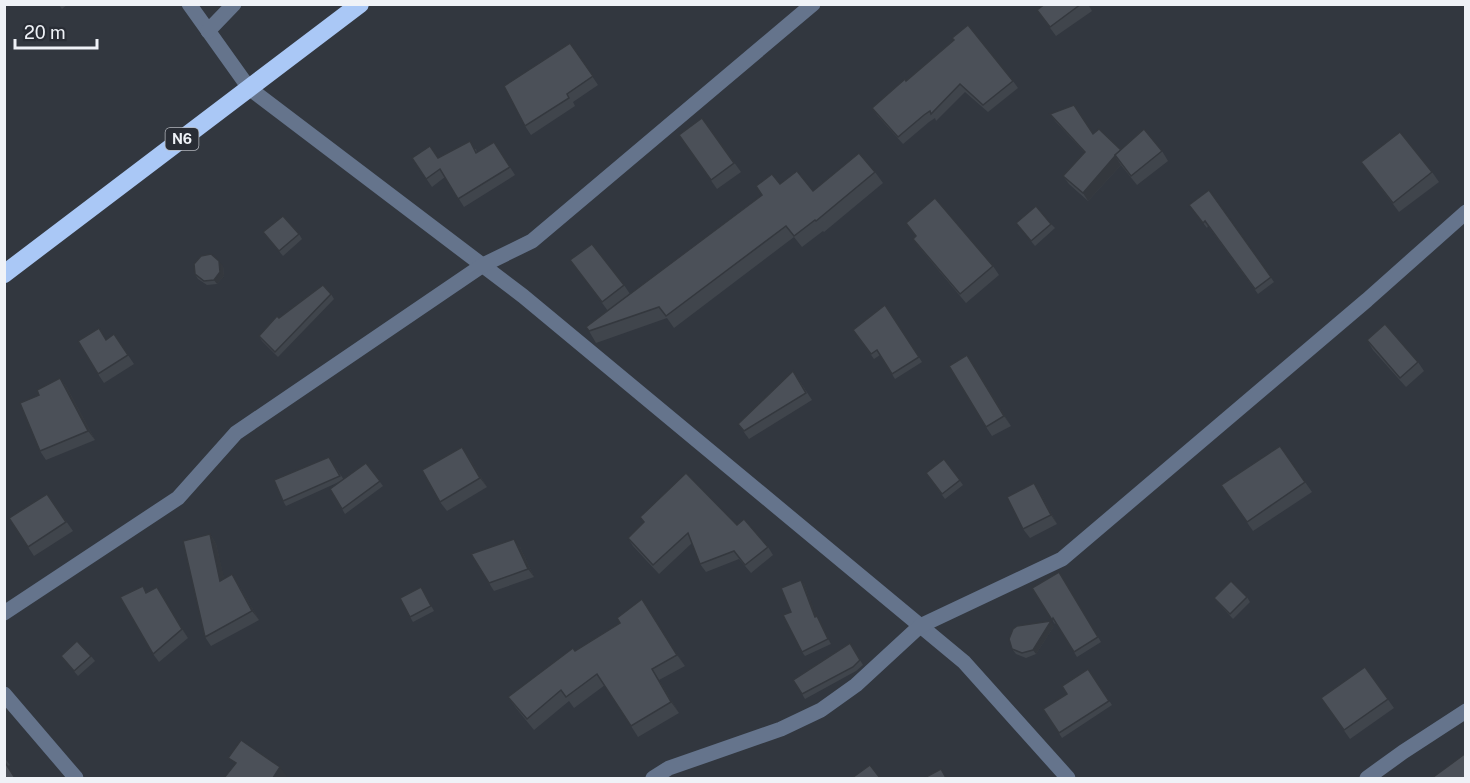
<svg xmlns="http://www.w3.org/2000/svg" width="1470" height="783" viewBox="0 0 1470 783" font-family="'Public Sans',sans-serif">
	<rect width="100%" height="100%" fill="#32373f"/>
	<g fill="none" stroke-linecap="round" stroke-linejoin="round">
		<!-- minor -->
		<g stroke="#65748c" stroke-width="15">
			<path d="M 189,4 L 249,88 L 523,296 L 964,662 L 1068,778"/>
			<path d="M 208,31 L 234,4"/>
			<path d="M 4,613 L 178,498 L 236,433 L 483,265 L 532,241 L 813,4"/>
			<path d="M 4,694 L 76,778"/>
			<path d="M 653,778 L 669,768 L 781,729 L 821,710 L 856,685 L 920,626 L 1062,559 L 1367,300 L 1466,212"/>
			<path d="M 1367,778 L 1403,752 L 1466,711"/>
		</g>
		<!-- highway -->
		<path stroke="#aac8f6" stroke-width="18" d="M 4,274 L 360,4"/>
	</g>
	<!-- wall -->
	<g fill="#40454c">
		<path d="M 58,4 L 68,4 L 62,9 Z"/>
		<path d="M 1045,4 L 1088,4 L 1092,11 L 1056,36 L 1037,10 Z"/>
		<path d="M 570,43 L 598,85 L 573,102 L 575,106 L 531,135 L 525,126 Z"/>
		<path d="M 906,81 L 1013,81 L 1018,88 L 988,112 L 965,92 L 936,121 L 935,118 L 929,122 L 903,144 L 877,115 L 872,108 Z"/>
		<path d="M 1050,114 L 1093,134 L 1121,150 L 1162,151 L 1168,161 L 1137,185 L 1121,165 L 1088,201 L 1069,184 L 1063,176 L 1085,153 L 1056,122 Z"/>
		<path d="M 702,118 L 741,172 L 717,189 L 679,135 Z"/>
		<path d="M 494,142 L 515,175 L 464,207 L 445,177 L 432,187 L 412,158 L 438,158 L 476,149 L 477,153 Z"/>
		<path d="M 1361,162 L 1432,172 L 1439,182 L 1399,212 Z"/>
		<path d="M 875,172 L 883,183 L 824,232 L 823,231 L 802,247 L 794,237 L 674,328 L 667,318 L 596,343 L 589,331 L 608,311 L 577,269 L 624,285 L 630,294 L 780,184 L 813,191 Z"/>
		<path d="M 1209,190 L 1274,282 L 1258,294 L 1208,226 L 1207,228 L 1189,205 Z"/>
		<path d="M 906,223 L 993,266 L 999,275 L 966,303 L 919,247 L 913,239 L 916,236 Z"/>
		<path d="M 1016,223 L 1051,224 L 1055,228 L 1035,246 Z"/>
		<path d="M 263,232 L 299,234 L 302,239 L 283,256 Z"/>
		<path d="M 223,266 L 224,276 L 217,284 L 207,285 L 198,279 L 195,274 Z"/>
		<path d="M 331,294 L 334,299 L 278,357 L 262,341 L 259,336 L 279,318 Z"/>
		<path d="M 885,305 L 922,362 L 895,379 L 880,355 L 874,359 L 853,330 Z"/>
		<path d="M 114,334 L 134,364 L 104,383 L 98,374 L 106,340 Z"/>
		<path d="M 1367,340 L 1418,362 L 1424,371 L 1406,387 L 1373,350 Z"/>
		<path d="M 973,364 L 1011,426 L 992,436 L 986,427 Z"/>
		<path d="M 793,371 L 812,400 L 749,439 L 738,424 Z"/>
		<path d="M 60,378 L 67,388 L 95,440 L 46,460 L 40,451 L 39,395 Z"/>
		<path d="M 1280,446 L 1312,492 L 1253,531 L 1221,485 Z"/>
		<path d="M 468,456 L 487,487 L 447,511 L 440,502 Z"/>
		<path d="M 329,457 L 344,480 L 366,463 L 383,486 L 345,514 L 342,509 L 341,481 L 286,506 L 283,501 Z"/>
		<path d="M 944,459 L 963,485 L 945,499 L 926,473 Z"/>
		<path d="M 1040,492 L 1057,524 L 1030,538 L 1023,529 Z"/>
		<path d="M 47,494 L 73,531 L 34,556 L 9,518 Z"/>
		<path d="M 640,517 L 737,525 L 768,547 L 773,555 L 751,573 L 739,559 L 706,572 L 700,564 L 692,543 L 659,574 L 633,546 L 628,538 L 644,523 Z"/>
		<path d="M 210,534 L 216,544 L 224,579 L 238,584 L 259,620 L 211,646 L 205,637 Z"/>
		<path d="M 520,547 L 534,577 L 494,591 L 489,583 Z"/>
		<path d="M 1059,572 L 1101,642 L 1077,657 L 1056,623 L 1055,624 L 1052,620 Z"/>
		<path d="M 801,580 L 804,584 L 816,616 L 820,621 L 831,644 L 805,656 L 802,652 L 791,612 Z"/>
		<path d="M 157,587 L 188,638 L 159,662 L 153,654 L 147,593 Z"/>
		<path d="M 424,592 L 434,611 L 413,622 L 410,617 Z"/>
		<path d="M 1247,597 L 1250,602 L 1233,619 L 1214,598 Z"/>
		<path d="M 642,599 L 685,666 L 659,680 L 679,713 L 638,737 L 605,685 L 574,708 L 569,701 L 534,730 L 516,708 L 508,697 L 575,651 L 620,623 Z"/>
		<path d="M 1054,626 L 1036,654 L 1026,658 L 1016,654 L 1012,649 Z"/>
		<path d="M 850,643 L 863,665 L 856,671 L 805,699 L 802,694 Z"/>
		<path d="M 61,656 L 91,656 L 95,661 L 78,676 Z"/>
		<path d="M 1365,667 L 1394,708 L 1350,739 L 1321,698 Z"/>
		<path d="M 1088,669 L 1112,705 L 1062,738 L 1043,709 L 1067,694 Z"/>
		<path d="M 4,757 L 10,765 L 8,766 L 4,778 Z"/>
	</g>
	<!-- shaded-wall -->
	<g fill="#34383e">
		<path d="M 1115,156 L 1121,165 L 1088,201 L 1083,193 Z"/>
		<path d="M 219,261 L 223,266 L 224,276 L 217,284 L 214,280 Z"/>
		<path d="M 967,355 L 973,364 L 1011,426 L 1004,416 Z"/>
		<path d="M 60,378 L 67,388 L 95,440 L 88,431 Z"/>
		<path d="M 462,447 L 468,456 L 487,487 L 480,478 Z"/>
		<path d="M 1034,483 L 1040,492 L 1057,524 L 1051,515 Z"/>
		<path d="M 210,534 L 216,544 L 227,590 L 220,581 Z"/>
		<path d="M 514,539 L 520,547 L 534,577 L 528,569 Z"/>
		<path d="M 232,574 L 238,584 L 259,620 L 252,611 Z"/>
		<path d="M 801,580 L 804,584 L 819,622 L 815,617 Z"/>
		<path d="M 157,587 L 163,596 L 188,638 L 182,629 Z"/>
		<path d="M 642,599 L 650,610 L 685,666 L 677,655 Z"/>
		<path d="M 817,616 L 820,621 L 831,644 L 828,639 Z"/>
		<path d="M 1051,621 L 1054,626 L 1036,654 L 1033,650 Z"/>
		<path d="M 652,669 L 659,680 L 679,713 L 671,702 Z"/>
		<path d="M 280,767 L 287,776 L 285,778 L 273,778 Z"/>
	</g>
	<!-- building -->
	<g fill="#4b5058" stroke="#34383e" stroke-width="1.5">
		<path d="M 1045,4 L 1081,4 L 1050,27 L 1037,10 Z"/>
		<path d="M 968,25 L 1013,81 L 983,105 L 960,84 L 931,114 L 930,111 L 924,115 L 898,137 L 872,108 L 905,79 L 906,81 L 954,40 L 952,38 Z"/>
		<path d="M 570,43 L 593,76 L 567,94 L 569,98 L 525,126 L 504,86 Z"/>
		<path d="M 1074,105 L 1093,134 L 1099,129 L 1121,150 L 1115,155 L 1115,156 L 1083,193 L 1063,176 L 1085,152 L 1050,114 Z"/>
		<path d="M 702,118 L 734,163 L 711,180 L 679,135 Z"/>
		<path d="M 1144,129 L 1162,151 L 1131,176 L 1115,155 Z"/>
		<path d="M 1400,132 L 1432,172 L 1393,203 L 1361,162 Z"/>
		<path d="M 470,141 L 476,153 L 494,142 L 510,167 L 458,199 L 440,169 L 426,179 L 412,158 L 430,146 L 438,158 Z"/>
		<path d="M 859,153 L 875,172 L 816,221 L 815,220 L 794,236 L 786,226 L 666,316 L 659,307 L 589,331 L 586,327 L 762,195 L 756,186 L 772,174 L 780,184 L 797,171 L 813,191 Z"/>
		<path d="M 1209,190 L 1271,277 L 1255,289 L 1205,221 L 1203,223 L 1189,205 Z"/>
		<path d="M 935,198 L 993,266 L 960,294 L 913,239 L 916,236 L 906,223 Z"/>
		<path d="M 1036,206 L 1051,224 L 1031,241 L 1016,223 Z"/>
		<path d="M 283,216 L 299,234 L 279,251 L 263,232 Z"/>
		<path d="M 592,244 L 624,285 L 602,302 L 570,260 Z"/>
		<path d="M 211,254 L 219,261 L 220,272 L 214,280 L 204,281 L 195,274 L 194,264 L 201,256 Z"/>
		<path d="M 323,285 L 331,294 L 275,352 L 259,336 L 277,316 L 279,318 Z"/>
		<path d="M 885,305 L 919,357 L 892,374 L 877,350 L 871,354 L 853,330 Z"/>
		<path d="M 1385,324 L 1418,362 L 1400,378 L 1367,340 Z"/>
		<path d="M 99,328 L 106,340 L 114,334 L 128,355 L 98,374 L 78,341 Z"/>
		<path d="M 967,355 L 1004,416 L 986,427 L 949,366 Z"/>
		<path d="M 793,371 L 806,393 L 744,431 L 738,424 Z"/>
		<path d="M 60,378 L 88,431 L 40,451 L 20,403 L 39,395 L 37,390 Z"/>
		<path d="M 1280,446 L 1305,482 L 1247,522 L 1221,485 Z"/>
		<path d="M 462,447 L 480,478 L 440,502 L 422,470 Z"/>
		<path d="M 329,457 L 340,476 L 283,501 L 274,480 Z"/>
		<path d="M 944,459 L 960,480 L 942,494 L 926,473 Z"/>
		<path d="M 366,463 L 380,481 L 342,509 L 330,489 Z"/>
		<path d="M 686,473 L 737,525 L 744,519 L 768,547 L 745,565 L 734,551 L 700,564 L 688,533 L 653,565 L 628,538 L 644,522 L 640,517 Z"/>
		<path d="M 1034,483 L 1051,515 L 1023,529 L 1007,497 Z"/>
		<path d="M 47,494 L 66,522 L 28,547 L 9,518 Z"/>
		<path d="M 210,534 L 220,581 L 232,574 L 252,611 L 205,637 L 183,541 Z"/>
		<path d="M 514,539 L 528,569 L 489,583 L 471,554 Z"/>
		<path d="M 1059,572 L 1098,637 L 1074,652 L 1053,618 L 1052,620 L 1032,588 Z"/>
		<path d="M 801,580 L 815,617 L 817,616 L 828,639 L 802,652 L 783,615 L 791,612 L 781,588 Z"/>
		<path d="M 1231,581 L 1247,597 L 1230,614 L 1214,598 Z"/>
		<path d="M 143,586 L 146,593 L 157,587 L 182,629 L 153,654 L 120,597 Z"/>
		<path d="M 421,587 L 431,606 L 410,617 L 400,598 Z"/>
		<path d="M 642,599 L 677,655 L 652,669 L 671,702 L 631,726 L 597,674 L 566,697 L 561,690 L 527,719 L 508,697 L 573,648 L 575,651 L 620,623 L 617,618 Z"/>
		<path d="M 1051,621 L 1033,650 L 1022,653 L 1012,649 L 1009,639 L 1013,629 L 1017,626 Z"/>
		<path d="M 77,641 L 91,656 L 74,671 L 61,656 Z"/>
		<path d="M 850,643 L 860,660 L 853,667 L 802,694 L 793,680 Z"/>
		<path d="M 1365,667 L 1388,699 L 1344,730 L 1321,698 Z"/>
		<path d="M 1088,669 L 1109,701 L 1059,733 L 1043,709 L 1067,694 L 1062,686 Z"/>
		<path d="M 241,740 L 280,767 L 273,778 L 224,778 L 236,763 L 228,758 Z"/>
		<path d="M 1466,753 L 1466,778 L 1432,778 Z"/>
		<path d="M 4,761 L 15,778 L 4,778 Z"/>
		<path d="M 870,765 L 880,778 L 852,778 Z"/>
		<path d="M 941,769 L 946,778 L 924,778 Z"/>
	</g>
	<g text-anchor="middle" stroke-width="4.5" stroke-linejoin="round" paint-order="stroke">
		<!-- shield labels -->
		<rect fill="#292d35" stroke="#b4b7bd" stroke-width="1.5" x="165.5" y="128" width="33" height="22" rx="4.5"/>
		<g font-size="14" font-weight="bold" fill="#eff2f7">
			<text x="182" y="144">N6</text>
		</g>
	</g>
	<!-- border -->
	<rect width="1470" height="783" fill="none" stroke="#eff2f7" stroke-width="12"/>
	<!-- scale -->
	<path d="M15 39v9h82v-9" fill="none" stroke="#eff2f7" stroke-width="3"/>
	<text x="24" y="39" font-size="18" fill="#eff2f7" stroke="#292d35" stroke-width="4.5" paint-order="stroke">20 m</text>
</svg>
